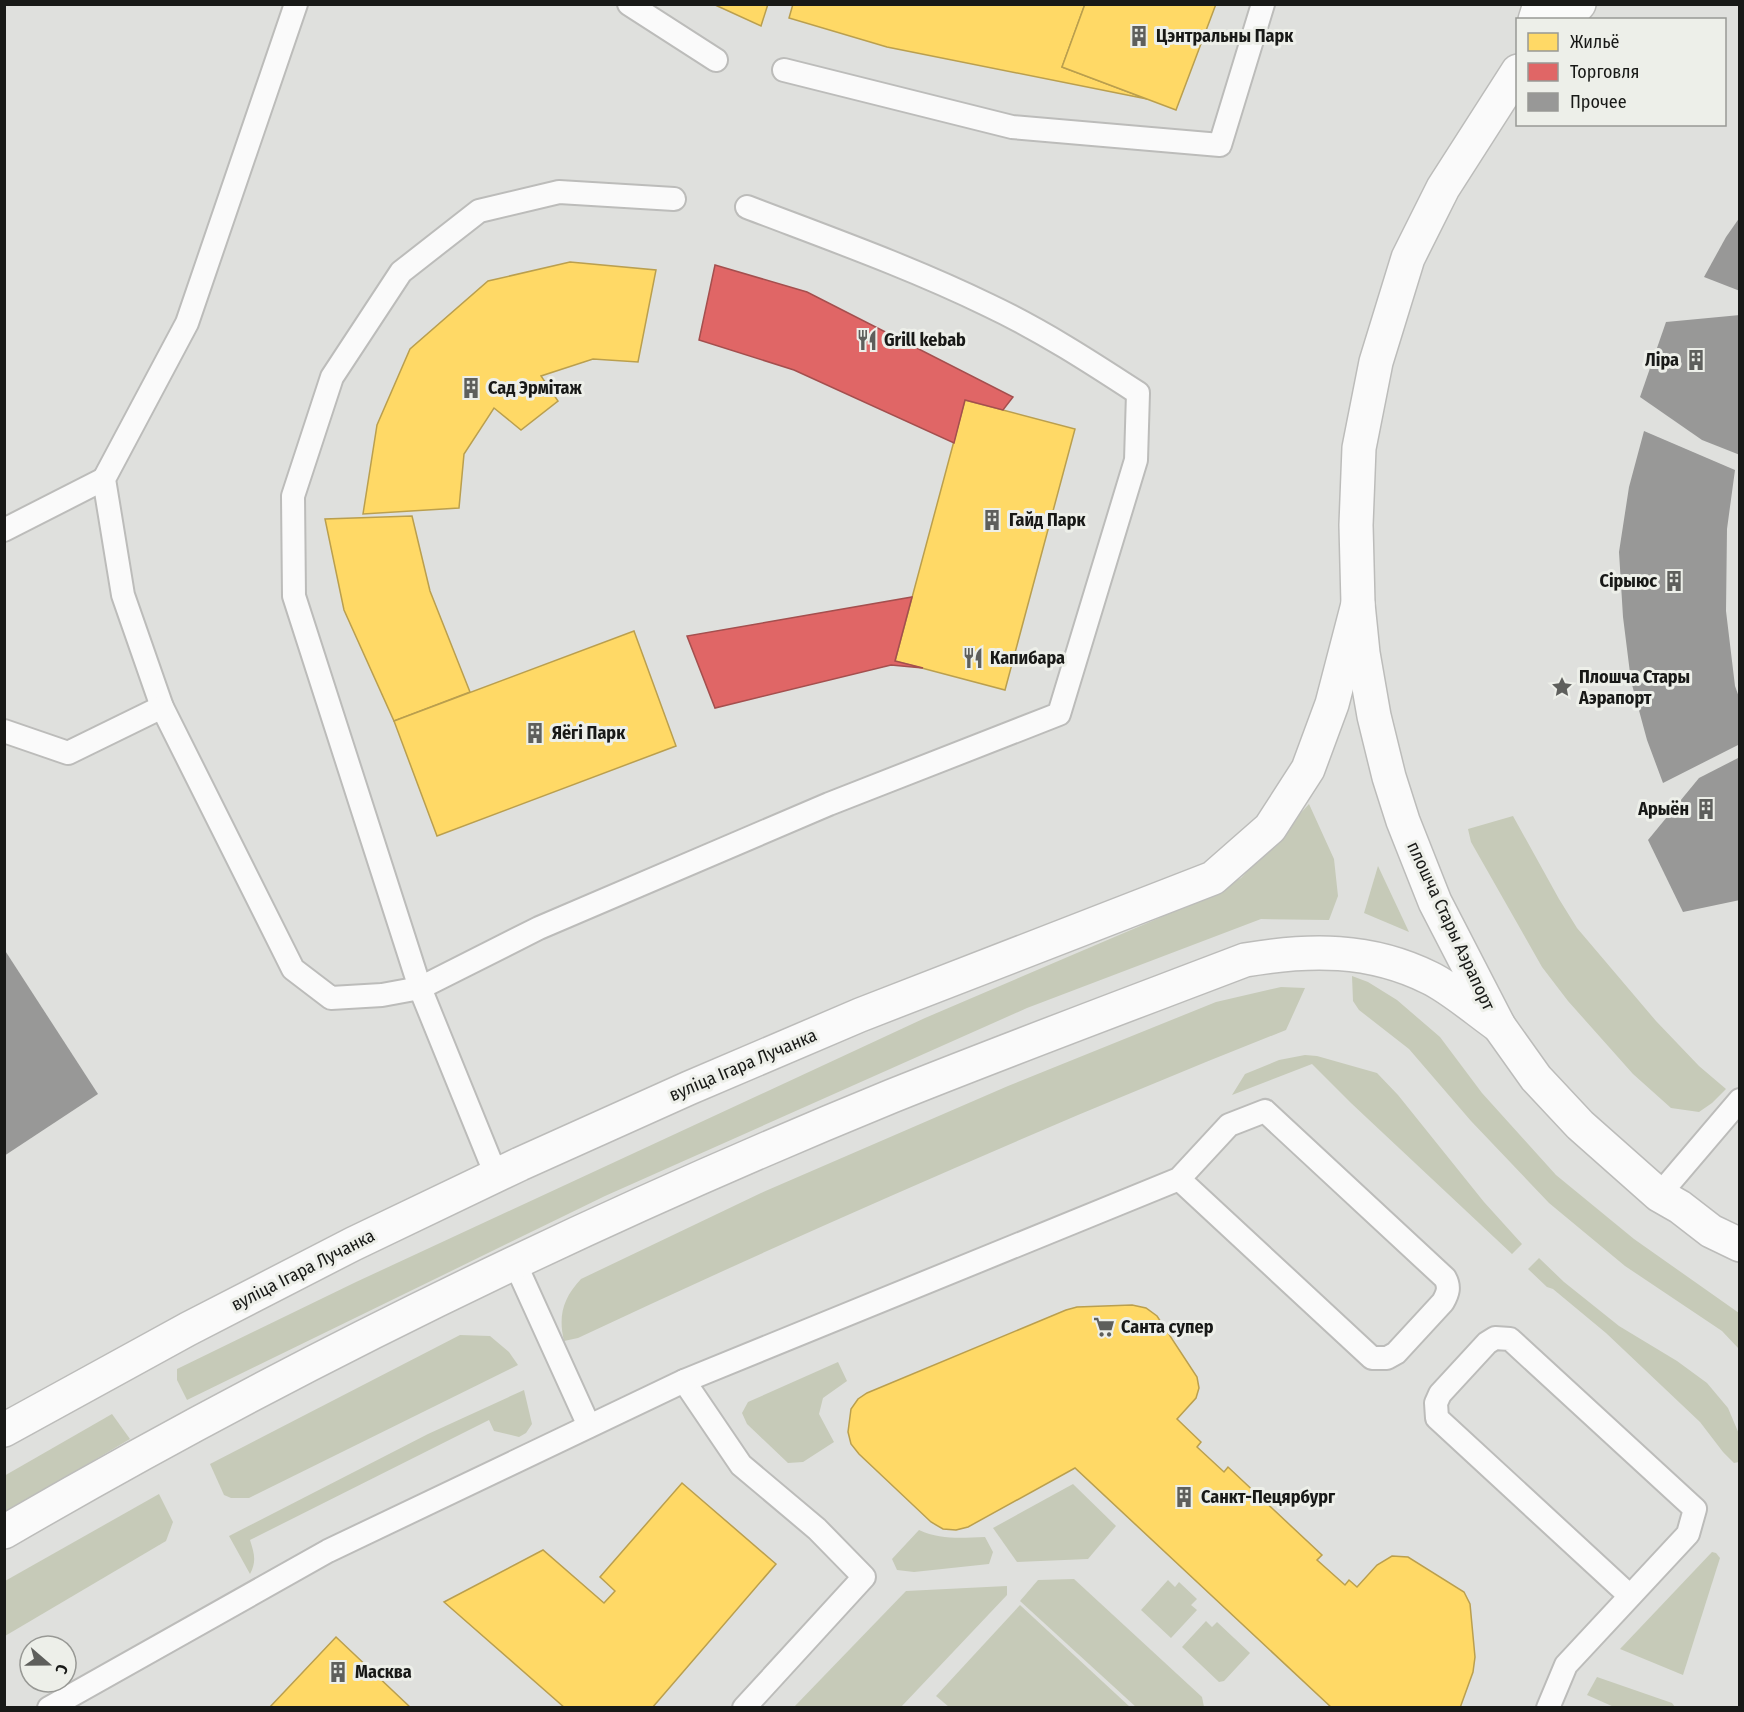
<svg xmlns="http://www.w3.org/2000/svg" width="1744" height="1712" viewBox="0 0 1744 1712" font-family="'Fira Sans Condensed',sans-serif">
	<rect width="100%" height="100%" fill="#dfe0dd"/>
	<!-- green -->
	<g fill="#c6cab8">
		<path d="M 1309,804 L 1334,859 L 1338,896 L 1329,920 L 1261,919 L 1027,1008 L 605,1196 L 187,1400 L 177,1380 L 177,1369 L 356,1282 L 925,1018 L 1159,918 L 1241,878 Z"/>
		<path d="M 1513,816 L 1559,899 L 1577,928 L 1656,1021 L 1699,1066 L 1726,1089 L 1712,1103 L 1699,1112 L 1671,1108 L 1633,1074 L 1568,1001 L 1542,967 L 1471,842 L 1468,829 Z"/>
		<path d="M 1378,866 L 1409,932 L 1364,913 Z"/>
		<path d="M 1352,976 L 1368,982 L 1397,1000 L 1440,1037 L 1482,1093 L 1556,1175 L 1634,1239 L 1739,1313 L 1739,1349 L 1722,1331 L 1625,1266 L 1549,1203 L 1471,1121 L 1409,1049 L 1359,1010 L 1353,1001 Z"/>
		<path d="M 1281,987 L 1305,988 L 1286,1030 C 1047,1125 811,1229 578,1338 L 564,1341 C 558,1316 563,1298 581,1279 L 761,1193 L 1008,1086 L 1216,1002 Z"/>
		<path d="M 1305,1055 L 1317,1056 L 1377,1073 L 1398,1095 L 1484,1202 L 1522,1244 L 1512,1254 L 1351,1103 L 1312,1064 L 1232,1095 L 1245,1074 L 1279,1060 Z"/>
		<path d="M 1539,1258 L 1564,1282 L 1619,1326 L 1677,1361 L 1707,1383 L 1728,1408 L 1739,1434 L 1739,1462 L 1734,1463 L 1723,1452 L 1700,1422 L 1606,1333 L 1553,1289 L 1547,1287 L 1528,1269 Z"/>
		<path d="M 460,1335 L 490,1336 L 509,1352 L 518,1365 L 249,1498 L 231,1498 L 224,1495 L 210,1464 Z"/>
		<path d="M 838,1362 L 847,1381 L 823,1398 L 819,1414 L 834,1442 L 803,1462 L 788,1463 L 747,1424 L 742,1413 L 748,1402 Z"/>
		<path d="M 524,1390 L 532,1424 L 526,1433 L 519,1437 L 494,1431 L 489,1420 L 250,1540 C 254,1553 257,1561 250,1574 L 229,1536 L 428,1434 Z"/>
		<path d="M 112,1414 L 130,1439 L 5,1513 L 4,1476 Z"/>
		<path d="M 1073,1484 L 1116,1526 L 1088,1559 L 1017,1562 L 993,1528 Z"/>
		<path d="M 159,1494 L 173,1522 L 166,1541 L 5,1636 L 5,1581 Z"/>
		<path d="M 919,1530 C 941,1540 961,1538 985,1537 L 993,1552 L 989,1564 L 914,1572 L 897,1570 L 892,1559 Z"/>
		<path d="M 1712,1552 L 1716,1553 L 1720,1558 L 1683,1675 L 1620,1649 Z"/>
		<path d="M 1074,1579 L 1202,1697 L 1204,1707 L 1136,1707 L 1020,1601 L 1038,1580 Z"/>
		<path d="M 1168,1580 L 1175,1587 L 1179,1582 L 1197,1599 L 1191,1605 L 1197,1610 L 1171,1638 L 1141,1610 Z"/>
		<path d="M 1007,1586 L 1007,1595 L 901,1707 L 794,1707 L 906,1591 Z"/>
		<path d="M 1020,1605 L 1130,1707 L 949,1707 L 936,1696 Z"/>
		<path d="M 1206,1621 L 1212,1627 L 1217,1622 L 1250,1653 L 1224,1681 L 1219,1682 L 1182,1647 Z"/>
		<path d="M 1597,1677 L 1672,1703 L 1675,1707 L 1614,1707 L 1587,1695 Z"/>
	</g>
	<!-- homes -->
	<g fill="#ffd966" stroke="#ba9f4e" stroke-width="1.5">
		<path d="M 713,4 L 768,4 L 761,26 Z"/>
		<path d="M 793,4 L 1085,4 L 1062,67 L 1147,99 L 887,47 L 789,18 Z"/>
		<path d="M 1085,4 L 1216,4 L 1176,110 L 1062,67 Z"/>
		<path d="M 570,262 L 656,270 L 638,362 L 593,359 L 541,376 L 558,401 L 521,430 L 494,408 L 464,454 L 459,508 L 363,514 L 377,425 L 410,349 L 488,281 Z"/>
		<path d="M 965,400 L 1075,429 L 1005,690 L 895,661 Z"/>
		<path d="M 412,516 L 430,591 L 470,692 L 394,721 L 344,610 L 325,519 Z"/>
		<path d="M 634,631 L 676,746 L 437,836 L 394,721 Z"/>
		<path d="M 1132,1305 L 1146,1308 L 1157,1316 L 1197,1377 L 1199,1388 L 1196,1398 L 1177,1419 L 1201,1442 L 1197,1447 L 1224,1472 L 1228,1467 L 1322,1555 L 1317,1560 L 1345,1585 L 1349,1580 L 1357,1587 L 1377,1565 L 1392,1556 L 1408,1557 L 1464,1592 L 1470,1604 L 1475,1657 L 1473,1672 L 1460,1708 L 1332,1708 L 1075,1468 L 968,1527 L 956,1530 L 943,1529 L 931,1522 L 859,1454 L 851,1444 L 848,1432 L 851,1409 L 858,1399 L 867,1393 L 1066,1310 L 1077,1307 Z"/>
		<path d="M 682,1483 L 776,1564 L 652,1708 L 565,1708 L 444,1602 L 543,1550 L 604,1603 L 615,1591 L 600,1577 Z"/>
		<path d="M 336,1637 L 411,1708 L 269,1708 Z"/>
	</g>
	<!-- shops -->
	<g fill="#e06666" stroke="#a44f4e" stroke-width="1.5">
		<path d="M 715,265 L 807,292 L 1013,397 L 1003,410 L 965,400 L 954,443 L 794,370 L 699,340 Z"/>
		<path d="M 912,597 L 895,661 L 923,668 L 891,665 L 715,708 L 687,636 Z"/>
	</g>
	<!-- building -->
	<g fill="#989897">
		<path d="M 1740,217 L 1740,291 L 1704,277 L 1726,237 Z"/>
		<path d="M 1740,315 L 1740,455 L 1702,440 L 1640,397 L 1666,322 Z"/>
		<path d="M 1644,431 L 1735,470 L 1727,529 L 1726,611 L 1735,686 L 1740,700 L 1740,744 L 1663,783 L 1647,740 L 1631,681 L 1623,617 L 1619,552 L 1629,487 Z"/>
		<path d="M 1740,757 L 1740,900 L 1683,912 L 1648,840 L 1699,778 Z"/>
		<path d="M 4,949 L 98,1094 L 4,1156 Z"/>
	</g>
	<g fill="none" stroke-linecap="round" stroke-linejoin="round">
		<defs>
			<g id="lane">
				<path d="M 296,4 L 187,323 L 104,479 L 123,595 L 162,707 L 293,969 L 331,998 L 382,995 L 420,988 L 539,928 L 829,804 L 1059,714 L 1136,460 L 1138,393 C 1089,361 1041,330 988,305 C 910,267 828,238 747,207"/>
				<path d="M 629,4 L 716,60"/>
				<path d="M 784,70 L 1012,127 L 1220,145 L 1263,4"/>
				<path d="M 4,530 L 104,479"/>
				<path d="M 4,731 L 68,753 L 162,707"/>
				<path d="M 496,1175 L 420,988 L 294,596 L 293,496 L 332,377 L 401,272 L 479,211 L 559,192 L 674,199"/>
				<path d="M 1659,1195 L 1740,1100"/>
				<path d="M 515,1263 L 589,1426"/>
				<path d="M 684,1381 L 741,1465 L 817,1529 L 864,1577 L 744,1708"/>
				<path d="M 49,1708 L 328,1551 L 684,1381 L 1179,1179 L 1229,1125 L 1265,1111 L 1445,1278 C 1450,1287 1448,1293 1443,1302 L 1396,1353 L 1387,1358 L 1372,1358 L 1179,1179"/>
				<path d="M 1548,1708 L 1566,1665 L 1688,1534 L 1695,1509 L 1510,1339 L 1495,1338 L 1487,1343 L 1440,1394 L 1436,1403 L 1437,1418 L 1630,1596"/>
			</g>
			<g id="secondary">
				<path d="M 1535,20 L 1540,4"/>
				<path d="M 1564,20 L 1579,4"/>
				<path d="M 1518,71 L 1443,188 L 1408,258 L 1376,362 L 1359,448 L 1356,525 L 1358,604 L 1363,653 L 1374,716 L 1389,777 L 1403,821 L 1435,902 L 1499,1026 L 1536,1078 L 1580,1125 L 1659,1195 L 1680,1207 L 1711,1231 L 1740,1245"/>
				<path d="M 4,1430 L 188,1329 L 353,1244 L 520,1164 L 689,1088 L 860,1015 L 1213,878 L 1270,828 L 1308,769 L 1332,704 L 1358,604"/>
				<path d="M 4,1532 C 289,1366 587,1221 892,1096 C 1009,1049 1127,1005 1245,960 C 1309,949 1370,948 1430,978 C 1451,988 1479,1012 1499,1026"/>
			</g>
		</defs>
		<!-- lane casing -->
		<use href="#lane" stroke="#bcbcba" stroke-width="26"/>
		<!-- secondary casing -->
		<use href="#secondary" stroke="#bcbcba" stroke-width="36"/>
		<!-- lane -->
		<use href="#lane" stroke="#fafafa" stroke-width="22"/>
		<!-- secondary -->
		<use href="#secondary" stroke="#fafafa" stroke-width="33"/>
	</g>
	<!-- icons -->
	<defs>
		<symbol id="building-bare" viewBox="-9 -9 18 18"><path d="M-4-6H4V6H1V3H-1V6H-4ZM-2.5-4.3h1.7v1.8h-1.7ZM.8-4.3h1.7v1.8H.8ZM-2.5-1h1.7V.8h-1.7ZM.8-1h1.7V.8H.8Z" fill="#5e5f5c" stroke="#edefe9" stroke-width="2.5" paint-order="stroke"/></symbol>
		<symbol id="restaurant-bare" viewBox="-9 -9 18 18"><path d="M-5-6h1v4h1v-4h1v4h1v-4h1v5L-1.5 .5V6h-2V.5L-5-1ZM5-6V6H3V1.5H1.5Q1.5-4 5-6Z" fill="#5e5f5c" stroke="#edefe9" stroke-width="2.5" paint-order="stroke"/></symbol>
		<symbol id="sight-bare" viewBox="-9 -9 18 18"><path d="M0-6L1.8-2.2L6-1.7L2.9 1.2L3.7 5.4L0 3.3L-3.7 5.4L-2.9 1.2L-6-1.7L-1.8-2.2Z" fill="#5e5f5c" stroke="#edefe9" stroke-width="2.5" paint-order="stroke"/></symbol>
		<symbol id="supermarket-bare" viewBox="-9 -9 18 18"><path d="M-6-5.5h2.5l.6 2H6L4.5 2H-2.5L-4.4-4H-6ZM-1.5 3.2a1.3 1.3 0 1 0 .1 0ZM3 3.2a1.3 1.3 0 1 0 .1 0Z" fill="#5e5f5c" stroke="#edefe9" stroke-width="2.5" paint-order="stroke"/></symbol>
	</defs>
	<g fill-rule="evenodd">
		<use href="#building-bare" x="1124" y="21" width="30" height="30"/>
		<use href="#restaurant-bare" x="852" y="325" width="30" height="30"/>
		<use href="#building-bare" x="1681" y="345" width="30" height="30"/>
		<use href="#building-bare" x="456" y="373" width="30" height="30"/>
		<use href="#building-bare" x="977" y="505" width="30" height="30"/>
		<use href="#building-bare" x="1659" y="566" width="30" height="30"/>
		<use href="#restaurant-bare" x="958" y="643" width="30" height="30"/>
		<use href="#sight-bare" x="1547" y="672" width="30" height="30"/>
		<use href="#building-bare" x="520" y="718" width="30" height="30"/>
		<use href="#building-bare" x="1691" y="794" width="30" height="30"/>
		<use href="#supermarket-bare" x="1089" y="1312" width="30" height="30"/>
		<use href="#building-bare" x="1169" y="1482" width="30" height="30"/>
		<use href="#building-bare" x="323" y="1657" width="30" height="30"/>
	</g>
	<g text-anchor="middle" stroke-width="6" stroke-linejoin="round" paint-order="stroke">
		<!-- poi labels -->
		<g font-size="18" font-weight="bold" fill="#181917" stroke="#edefe9" text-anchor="start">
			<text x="1156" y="42">Цэнтральны Парк</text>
			<text x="884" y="346">Grill kebab</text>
			<text x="1679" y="366" text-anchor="end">Ліра</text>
			<text x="488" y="394">Сад Эрмітаж</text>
			<text x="1009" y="526">Гайд Парк</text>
			<text x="1657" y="587" text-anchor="end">Сірыюс</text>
			<text x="990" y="664">Капибара</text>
			<text x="1579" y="683">Плошча Стары<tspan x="1579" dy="21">Аэрапорт</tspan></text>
			<text x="552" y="739">Яёгі Парк</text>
			<text x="1689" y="815" text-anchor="end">Арыён</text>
			<text x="1121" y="1333">Санта супер</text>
			<text x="1201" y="1503">Санкт-Пецярбург</text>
			<text x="355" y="1678">Масква</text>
		</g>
		<!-- street labels -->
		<g font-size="18" fill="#181917" stroke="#edefe9">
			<text transform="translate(1451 926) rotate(65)" y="6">плошча Стары Аэрапорт</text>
			<text transform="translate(743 1065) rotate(-23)" y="6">вуліца Ігара Лучанка</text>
			<text transform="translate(303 1270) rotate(-27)" y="6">вуліца Ігара Лучанка</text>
		</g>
	</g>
	<!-- border -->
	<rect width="1744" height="1712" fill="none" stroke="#181917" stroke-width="12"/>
	<!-- legend -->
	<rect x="1516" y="18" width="210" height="108" fill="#edefe9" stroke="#989995" stroke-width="1.5"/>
	<rect x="1528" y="33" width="30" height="18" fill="#ffd966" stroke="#989995" stroke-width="1.5"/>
	<text x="1570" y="48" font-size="18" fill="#181917">Жильё</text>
	<rect x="1528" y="63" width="30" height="18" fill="#e06666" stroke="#989995" stroke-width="1.5"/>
	<text x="1570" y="78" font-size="18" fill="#181917">Торговля</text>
	<rect x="1528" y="93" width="30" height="18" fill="#989897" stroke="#989995" stroke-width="1.5"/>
	<text x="1570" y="108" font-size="18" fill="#181917">Прочее</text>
	<!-- north arrow -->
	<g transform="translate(48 1664) rotate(110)"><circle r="28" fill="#edefe9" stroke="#989995" stroke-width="1.5"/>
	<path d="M0-4.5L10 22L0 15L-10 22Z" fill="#5e5f5c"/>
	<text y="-9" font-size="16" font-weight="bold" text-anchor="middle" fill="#181917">С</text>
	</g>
</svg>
